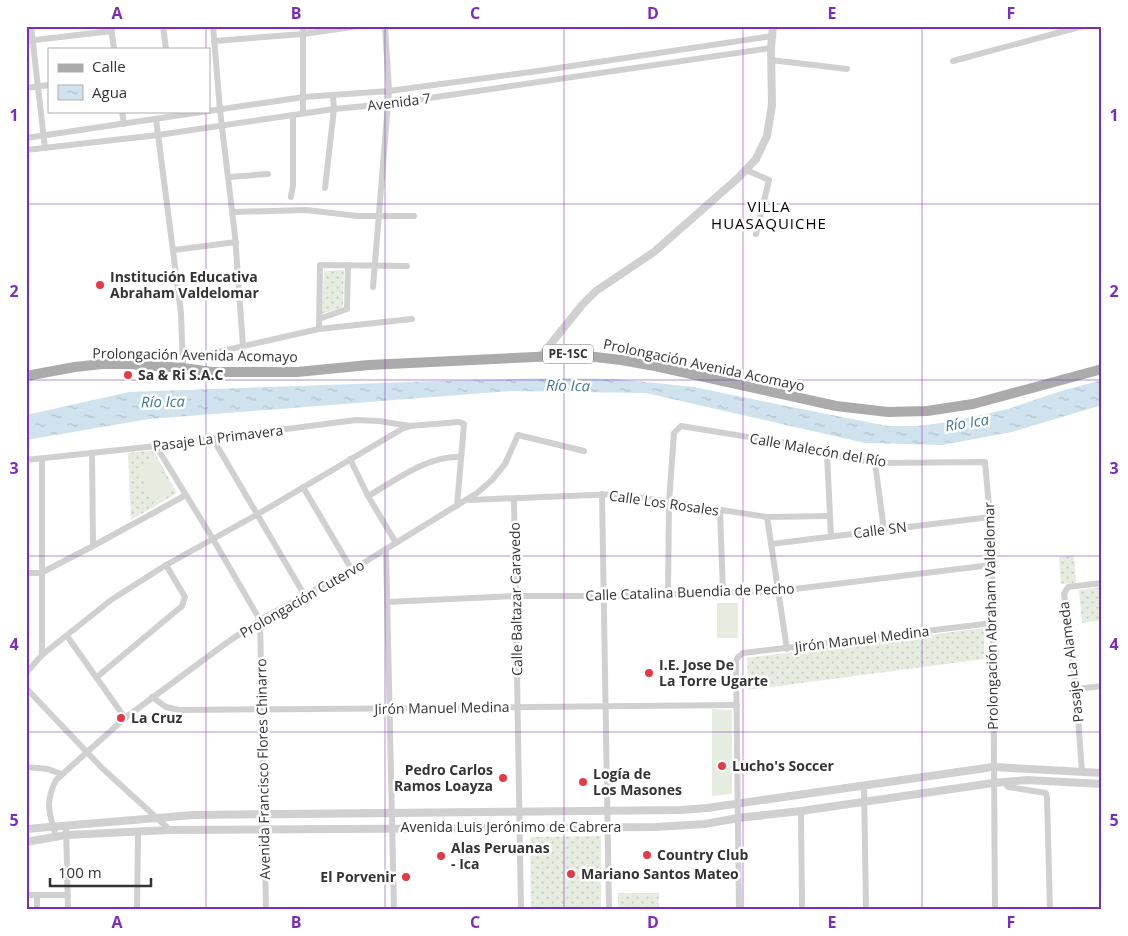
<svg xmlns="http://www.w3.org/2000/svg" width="1128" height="936" viewBox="0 0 1128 936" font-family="'Open Sans',sans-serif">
	<defs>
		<pattern id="grass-dots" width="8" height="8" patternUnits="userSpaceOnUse" patternTransform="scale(1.25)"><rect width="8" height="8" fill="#e6ecdf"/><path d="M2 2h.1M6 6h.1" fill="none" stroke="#c6cbc0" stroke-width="1.8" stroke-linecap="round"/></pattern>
		<pattern id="water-ripples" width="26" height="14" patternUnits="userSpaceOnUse" patternTransform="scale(1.25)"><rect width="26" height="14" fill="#cfe2ee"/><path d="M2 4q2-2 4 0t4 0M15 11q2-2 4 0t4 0" fill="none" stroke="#b2c2cd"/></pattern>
	</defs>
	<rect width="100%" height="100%" fill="#fff"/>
	<!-- grass -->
	<g fill="url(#grass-dots)">
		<path d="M 344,270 L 343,307 L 322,314 L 324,271 Z"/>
		<path d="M 153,450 L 177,493 L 131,520 L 128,453 Z"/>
		<path d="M 1074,556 L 1076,583 L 1061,584 L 1059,557 Z"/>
		<path d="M 1102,587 L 1102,620 L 1082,623 L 1079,590 Z"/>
		<path d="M 984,628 L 984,659 L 748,690 L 747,658 Z"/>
		<path d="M 601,836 L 601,910 L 531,910 L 530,837 Z"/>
		<rect x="618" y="893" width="41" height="17"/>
	</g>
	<!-- pitch -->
	<g fill="#e6ecdf">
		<path d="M 154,458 L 172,490 L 154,500 L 136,469 Z"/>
		<rect x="717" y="603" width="21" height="35"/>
		<path d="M 712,709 L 732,710 L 732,794 L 712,796 Z"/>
	</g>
	<!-- water -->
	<path fill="url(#water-ripples)" d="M 559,378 L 616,379 L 694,387 L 791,407 L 888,426 L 918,426 L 948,422 L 1008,409 L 1061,391 L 1102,380 L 1102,405 L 1012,432 L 942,445 L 865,443 L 646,393 L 511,391 L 149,419 L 26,440 L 26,415 L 129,392 L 438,381 Z"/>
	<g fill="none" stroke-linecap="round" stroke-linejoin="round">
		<!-- minor -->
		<g stroke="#d0d0d0" stroke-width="6">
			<path d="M 31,26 L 45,148"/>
			<path d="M 163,26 L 166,49"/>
			<path d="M 213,26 L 220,110 L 235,236 L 243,346"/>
			<path d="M 303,26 L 303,34 L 359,26"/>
			<path d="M 111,28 L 114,49"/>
			<path d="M 26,41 L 112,31"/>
			<path d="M 214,41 L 303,34 L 303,113"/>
			<path d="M 771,60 L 847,69"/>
			<path d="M 953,61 L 1083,26"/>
			<path d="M 26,88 L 49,85"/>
			<path d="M 122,111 L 124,124"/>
			<path d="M 156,119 L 181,313 L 183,368"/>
			<path d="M 26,138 L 304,97 L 389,91 L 538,71 L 772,36"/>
			<path d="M 26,150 L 158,135 L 334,109 L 388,104 L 771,48"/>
			<path d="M 746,170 L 769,180 L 756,234"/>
			<path d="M 229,177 L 268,174"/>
			<path d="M 325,188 L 334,109 L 333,96"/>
			<path d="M 291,197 L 293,185 L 293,115"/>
			<path d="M 233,212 L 306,210 L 358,216 L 414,216"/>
			<path d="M 174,250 L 236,242"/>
			<path d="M 373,287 L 389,91 L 385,26"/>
			<path d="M 319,319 L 347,309 L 348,265"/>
			<path d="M 319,329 L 320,265 L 407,266"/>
			<path d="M 183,354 L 204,355 L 319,329 L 412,319"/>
			<path d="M 213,439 L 305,596"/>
			<path d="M 156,446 L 213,539 L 260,620 L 266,910"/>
			<path d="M 92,453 L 93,546"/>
			<path d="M 827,454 L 831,536"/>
			<path d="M 350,459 L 368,496 L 396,543"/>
			<path d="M 26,460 L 156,446 L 356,420 L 379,421 L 410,426"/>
			<path d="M 875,463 L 884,530"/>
			<path d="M 303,487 L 352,570"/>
			<path d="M 602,494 L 609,910"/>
			<path d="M 368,496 C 396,480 428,455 461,457"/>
			<path d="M 514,499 L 521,910"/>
			<path d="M 469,500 L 617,494 L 767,517 L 830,516"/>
			<path d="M 720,510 L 723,593"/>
			<path d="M 767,517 L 787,649"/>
			<path d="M 771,544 L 990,517"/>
			<path d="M 386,550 L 394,910"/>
			<path d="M 26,573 L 41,573 L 93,546 L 186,495"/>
			<path d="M 668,594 L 669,502 L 674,433 L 681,426 L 780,442 L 807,447 L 827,454 L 875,463 L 985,462 L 990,517 L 993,623 L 995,910"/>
			<path d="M 387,602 L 516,596 L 604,596 L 778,591 L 991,565"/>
			<path d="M 67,636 L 125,718"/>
			<path d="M 42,655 L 42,459"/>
			<path d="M 26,673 L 42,655 L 111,600 L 166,565 L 258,514 L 402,429 L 410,426 L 459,422 L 464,424 L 457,506"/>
			<path d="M 97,677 L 182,606 L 185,597 L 166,565"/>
			<path d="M 26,688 L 102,768 L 170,830"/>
			<path d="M 1076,689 L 1102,686"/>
			<path d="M 152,697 L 166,707 L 179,710 C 365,710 551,706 737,705"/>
			<path d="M 26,767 L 48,769 L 61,774"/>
			<path d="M 1082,772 L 1076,689 L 1064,594 L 1068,587 L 1102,583"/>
			<path d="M 1004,782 L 1008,787 L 1046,793 L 1047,798 L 1050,910"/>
			<path d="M 864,785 L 866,910"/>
			<path d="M 801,811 L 802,910"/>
			<path d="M 66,825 L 68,910"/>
			<path d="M 56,837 C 50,814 44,804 56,780 L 125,718 L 225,644 L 260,620 L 360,565 L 477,493 L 492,480 L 505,464 L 518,435 L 584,451"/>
			<path d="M 26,895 L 68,895"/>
			<path d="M 37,910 L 37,895"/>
			<path d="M 137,910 L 138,831"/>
			<path d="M 739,910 L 736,661 L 738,657 L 743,653 L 993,623"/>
		</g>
		<!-- tertiary -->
		<g stroke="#d0d0d0" stroke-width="8">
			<path d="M 541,356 L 582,305 L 596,291 L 654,252 L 738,178 L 756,159 L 767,136 L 772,105 L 771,48 L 773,26"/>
			<path d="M 26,829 L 193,815 L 681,810 L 707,808 L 993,767 L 1102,773"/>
			<path d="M 26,842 L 66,835 L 170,830 L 656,827 L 705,824 L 738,818 L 801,811 L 993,783 L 1027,780 L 1102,784"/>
		</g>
		<!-- primary -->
		<path stroke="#ababab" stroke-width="10" d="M 26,376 L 75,367 L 102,364 L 129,364 L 183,368 L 212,372 L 297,372 L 369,365 L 578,355 L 621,360 L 655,366 L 836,406 L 888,412 L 927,411 L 973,404 L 1102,369"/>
	</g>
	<!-- grid -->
	<path fill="none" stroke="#7b2cbf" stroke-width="1" stroke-opacity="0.55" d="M 206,26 L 206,49M 385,26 L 385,910M 564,26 L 564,910M 743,26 L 743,910M 922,26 L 922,910M 206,111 L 206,910M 26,204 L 1102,204M 26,380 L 1102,380M 26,556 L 1102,556M 26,732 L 1102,732"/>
	<!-- markers -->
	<g fill="#e63946" stroke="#fff" stroke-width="2">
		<circle cx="100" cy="285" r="5"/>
		<circle cx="128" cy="375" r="5"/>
		<circle cx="649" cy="673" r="5"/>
		<circle cx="121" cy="718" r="5"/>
		<circle cx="722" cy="766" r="5"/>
		<circle cx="503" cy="778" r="5"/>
		<circle cx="583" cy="782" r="5"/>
		<circle cx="647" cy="855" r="5"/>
		<circle cx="441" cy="856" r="5"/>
		<circle cx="571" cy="874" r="5"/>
		<circle cx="406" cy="877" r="5"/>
	</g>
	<g text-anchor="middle" stroke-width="5" stroke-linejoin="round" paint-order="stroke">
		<!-- shield labels -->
		<rect fill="#fff" stroke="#707070" stroke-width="1" x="543" y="344.5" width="50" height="19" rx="4"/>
		<g font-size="12" font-weight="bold" fill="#333">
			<text x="568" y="358">PE-1SC</text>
		</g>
		<!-- street labels -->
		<g font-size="14" fill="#333" stroke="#fff">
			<text transform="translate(399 102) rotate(-7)" y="5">Avenida 7</text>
			<text transform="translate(195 355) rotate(1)" y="5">Prolongación Avenida Acomayo</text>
			<text transform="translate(704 365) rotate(12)" y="5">Prolongación Avenida Acomayo</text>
			<text transform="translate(218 438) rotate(-7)" y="5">Pasaje La Primavera</text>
			<text transform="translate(818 450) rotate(10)" y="5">Calle Malecón del Río</text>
			<text transform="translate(664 503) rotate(8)" y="5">Calle Los Rosales</text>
			<text transform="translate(880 530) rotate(-7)" y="5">Calle SN</text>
			<text transform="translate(690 592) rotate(-2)" y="5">Calle Catalina Buendia de Pecho</text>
			<text transform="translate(302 599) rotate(-30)" y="5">Prolongación Cutervo</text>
			<text transform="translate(516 599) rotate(-91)" y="5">Calle Baltazar Caravedo</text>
			<text transform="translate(991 616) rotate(-91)" y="5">Prolongación Abraham Valdelomar</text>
			<text transform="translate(862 639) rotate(-7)" y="5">Jirón Manuel Medina</text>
			<text transform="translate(1071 662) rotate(-97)" y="5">Pasaje La Alameda</text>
			<text transform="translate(442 708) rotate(-1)" y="5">Jirón Manuel Medina</text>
			<text transform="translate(263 769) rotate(-91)" y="5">Avenida Francisco Flores Chinarro</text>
			<text x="511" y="832">Avenida Luis Jerónimo de Cabrera</text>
		</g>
		<!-- poi labels -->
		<g font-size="14" font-weight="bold" fill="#333" stroke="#fff" text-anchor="start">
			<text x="110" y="282">Institución Educativa<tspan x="110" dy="16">Abraham Valdelomar</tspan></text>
			<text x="138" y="380">Sa &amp; Ri S.A.C</text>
			<text x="659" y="670">I.E. Jose De<tspan x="659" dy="16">La Torre Ugarte</tspan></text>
			<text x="131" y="723">La Cruz</text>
			<text x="732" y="771">Lucho's Soccer</text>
			<text x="493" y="775" text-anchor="end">Pedro Carlos<tspan x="493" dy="16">Ramos Loayza</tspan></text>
			<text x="593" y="779">Logía de<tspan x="593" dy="16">Los Masones</tspan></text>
			<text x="451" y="853">Alas Peruanas<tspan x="451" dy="16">- Ica</tspan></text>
			<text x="657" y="860">Country Club</text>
			<text x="581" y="879">Mariano Santos Mateo</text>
			<text x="396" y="882" text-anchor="end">El Porvenir</text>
		</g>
		<!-- neighbourhood labels -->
		<g font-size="15" letter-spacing="1" fill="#000" stroke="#fff">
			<text x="769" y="212">VILLA<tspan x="769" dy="17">HUASAQUICHE</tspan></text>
		</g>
		<!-- water labels -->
		<g font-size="15" font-style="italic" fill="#3f7597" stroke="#fff">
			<text transform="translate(568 386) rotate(1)" y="5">Río Ica</text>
			<text transform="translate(163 402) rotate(-1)" y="5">Río Ica</text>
			<text transform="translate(967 423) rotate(-9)" y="5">Río Ica</text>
		</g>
	</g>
	<!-- border -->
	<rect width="1128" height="936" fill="none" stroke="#ffffff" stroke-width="55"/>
	<!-- legend -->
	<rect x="48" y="48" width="162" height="65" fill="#ffffff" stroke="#adadad"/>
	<rect x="58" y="64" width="25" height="8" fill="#ababab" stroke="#adadad"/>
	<text x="92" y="72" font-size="15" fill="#333333">Calle</text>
	<rect x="58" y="85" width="25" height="15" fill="url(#water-ripples)" stroke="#adadad"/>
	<text x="92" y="98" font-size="15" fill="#333333">Agua</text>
	<!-- scale -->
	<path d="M50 878v8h101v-8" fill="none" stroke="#333333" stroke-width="2.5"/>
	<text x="58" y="878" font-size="15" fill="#333333" stroke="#ffffff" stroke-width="4" paint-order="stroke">100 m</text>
	<rect x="28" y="28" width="1072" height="880" fill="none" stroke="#7b2cbf" stroke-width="2"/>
	<g font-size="16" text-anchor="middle" font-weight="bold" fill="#7b2cbf">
		<text x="117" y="19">A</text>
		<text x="296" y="19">B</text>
		<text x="475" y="19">C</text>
		<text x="653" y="19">D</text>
		<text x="832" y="19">E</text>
		<text x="1011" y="19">F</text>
		<text x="14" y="121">1</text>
		<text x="1114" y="121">1</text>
		<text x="14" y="297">2</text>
		<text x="1114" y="297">2</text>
		<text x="14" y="474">3</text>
		<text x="1114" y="474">3</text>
		<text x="14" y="650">4</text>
		<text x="1114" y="650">4</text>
		<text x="14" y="826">5</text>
		<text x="1114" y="826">5</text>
		<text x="117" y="928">A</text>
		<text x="296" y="928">B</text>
		<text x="475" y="928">C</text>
		<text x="653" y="928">D</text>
		<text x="832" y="928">E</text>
		<text x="1011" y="928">F</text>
	</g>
</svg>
